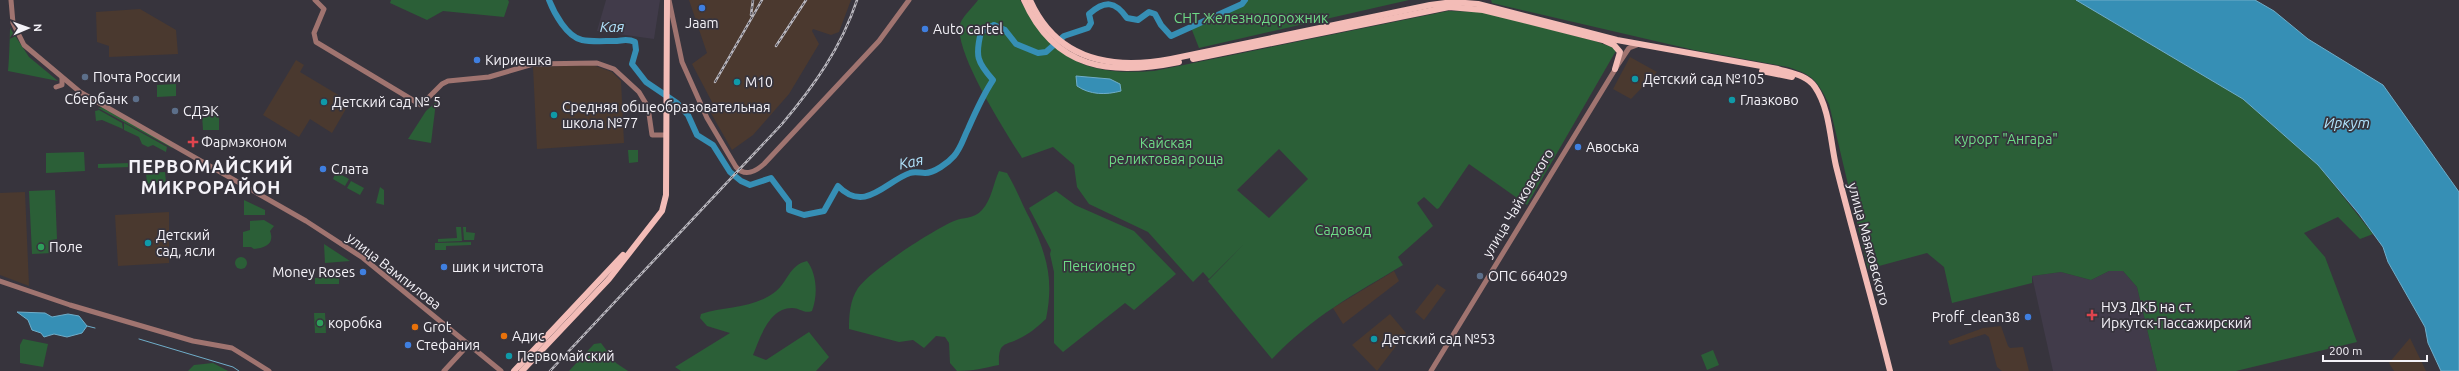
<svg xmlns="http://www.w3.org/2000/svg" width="2459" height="371" viewBox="0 0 2459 371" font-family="Ubuntu,sans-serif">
	<rect width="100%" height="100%" fill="#37343d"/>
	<!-- built -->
	<g fill="#413b4a">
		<path d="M 606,0 L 660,0 L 654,39 L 597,31 Z"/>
		<path d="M 2109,271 L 2123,271 L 2137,287 L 2157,371 L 2053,371 L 2032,276 L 2061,272 L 2091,280 Z"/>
	</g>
	<!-- industrial -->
	<g fill="#4b392f">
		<path d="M 689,0 L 851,0 L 839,32 L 831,35 L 813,29 L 812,31 L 819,44 L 789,94 L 753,135 L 732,150 L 708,108 L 712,102 L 692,64 L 707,53 Z"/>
		<path d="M 1394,271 L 1399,281 L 1343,324 L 1333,308 Z"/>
		<path d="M 1437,284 L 1446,290 L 1424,320 L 1415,312 Z"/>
		<path d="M 2001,326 L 2008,346 L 2010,348 L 2023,347 L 2029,371 L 2002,371 L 1997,367 L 1989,337 L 1985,334 L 1950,345 L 1948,341 L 1983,328 Z"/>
		<path d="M 2410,338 L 2426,371 L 2394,371 L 2389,363 Z"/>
	</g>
	<!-- education -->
	<g fill="#4a392f">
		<path d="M 140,9 L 176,30 L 178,54 L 109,57 L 109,46 L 97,42 L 96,12 Z"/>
		<path d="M 1630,57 L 1657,72 L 1631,99 L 1613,89 Z"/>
		<path d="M 296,60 L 304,65 L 300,72 L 350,102 L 332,133 L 310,119 L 299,137 L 263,115 Z"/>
		<path d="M 593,65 L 612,72 L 621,81 L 624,143 L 537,149 L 533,67 Z"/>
		<path d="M 25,192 L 29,286 L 0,275 L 0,193 Z"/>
		<path d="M 169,212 L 169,263 L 118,266 L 115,215 Z"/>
		<path d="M 1390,314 L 1406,333 L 1377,371 L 1352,345 Z"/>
	</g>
	<!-- green -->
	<g fill="#2b5f37" fill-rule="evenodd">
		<path d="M 391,0 L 508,0 L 509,2 L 504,17 L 443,11 L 427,20 L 390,3 Z"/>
		<path d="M 978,0 L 1020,0 C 1055,60 1084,76 1154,71 L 1448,11 L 1484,12 L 1595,41 L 1617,49 L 1527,205 L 1469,164 L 1439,208 L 1437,209 L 1424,197 L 1417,203 L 1433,226 L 1398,257 L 1403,265 C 1353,295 1313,316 1272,359 L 1208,281 L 1245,243 L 1209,279 L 1203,272 L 1193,282 L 1148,232 L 1089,204 L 1077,187 L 1074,165 L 1053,147 L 1022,158 C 1006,133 954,52 960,25 C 961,18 974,6 978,0 ZM 1279,149 L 1308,179 L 1269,218 L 1237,190 Z"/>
		<path d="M 1246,0 L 1409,0 L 1199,48 L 1190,25 Z"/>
		<path d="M 1491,0 L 2076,0 L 2243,99 L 2318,165 L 2373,234 L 2360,239 L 2338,217 L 2304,233 L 2325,257 L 2357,342 L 2236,371 L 2157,371 L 2137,287 L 2123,271 L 2109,271 L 2091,280 L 2061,272 L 2032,276 L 2032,283 L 1952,303 L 1944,267 L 1927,253 L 1868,269 L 1829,104 C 1817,80 1813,75 1788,67 L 1694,50 L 1492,3 Z"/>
		<path d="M 10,28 L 29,57 L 58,81 L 8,71 C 9,65 10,34 10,28 Z"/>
		<path d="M 176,84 L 176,96 L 157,97 L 157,85 Z"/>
		<path d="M 436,102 L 431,143 L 408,139 L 426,111 Z"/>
		<path d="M 103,107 L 173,146 L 172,148 L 98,108 Z"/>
		<path d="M 99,110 L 122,123 L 123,129 L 102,120 L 96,121 L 95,111 Z"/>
		<path d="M 202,115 L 219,115 L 219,130 L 203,130 Z"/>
		<path d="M 124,123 L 167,147 L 166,152 L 153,145 L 148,147 L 142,144 L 139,137 L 124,130 Z"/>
		<path d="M 628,150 L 638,150 L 638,162 L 629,163 Z"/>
		<path d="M 84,152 L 85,171 L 46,173 L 46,153 Z"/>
		<path d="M 131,163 L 131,167 L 98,168 L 98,164 Z"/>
		<path d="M 999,171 L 1007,173 C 1016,188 1022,204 1030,219 C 1047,256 1054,279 1046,319 C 1039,325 1032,332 1024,336 C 1006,347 998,339 999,365 C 984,368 973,371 957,371 L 950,363 L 949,343 L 945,337 L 936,336 L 924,348 L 913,340 L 899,342 L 849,329 C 849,315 850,300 858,288 C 871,270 933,230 954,221 C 963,217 974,219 982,210 C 992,199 993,184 999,171 Z"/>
		<path d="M 165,172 L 166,182 L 147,184 L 146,173 Z"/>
		<path d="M 336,172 L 349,179 L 345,186 L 333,179 Z"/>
		<path d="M 351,181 L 364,188 L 360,195 L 347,188 Z"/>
		<path d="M 380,187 L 384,190 L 384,205 L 376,203 Z"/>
		<path d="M 55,190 L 57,239 L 51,240 L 52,253 L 32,254 L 29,191 Z"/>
		<path d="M 1056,191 L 1075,205 L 1134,231 L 1176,274 L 1134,310 L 1125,303 L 1063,352 L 1054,343 L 1054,272 L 1050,254 L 1051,250 L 1029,208 Z"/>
		<path d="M 244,200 L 265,210 L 265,215 L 244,215 Z"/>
		<path d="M 264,220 L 274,226 L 270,231 C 275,244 265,248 254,249 L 251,247 L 243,247 L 243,232 L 250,230 L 250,221 Z"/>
		<path d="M 456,227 L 461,227 L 462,241 L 438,242 L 438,239 L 457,238 Z"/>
		<path d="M 463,227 L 466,227 L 466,232 L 475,233 L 474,240 L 464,240 Z"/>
		<path d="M 471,242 L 471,245 L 446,246 L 446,250 L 435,250 L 435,243 Z"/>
		<path d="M 324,244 L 350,261 L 325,263 Z"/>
		<circle cx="241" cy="263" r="6"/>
		<path d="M 807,261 C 817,274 818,295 812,311 C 804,314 800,308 792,308 C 769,308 760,338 753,355 L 766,360 L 809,332 L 829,357 L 816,371 L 681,371 L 675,367 L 730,333 L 707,326 L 700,318 L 701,314 C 725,306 753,309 775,292 C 788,282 789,265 807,261 Z"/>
		<path d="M 339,277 L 339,284 L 315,284 L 315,278 Z"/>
		<path d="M 314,313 L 325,313 L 326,333 L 315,333 Z"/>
		<path d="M 23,339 L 48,344 L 43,367 L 20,363 L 20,345 Z"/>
		<path d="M 601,343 L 616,363 L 628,371 L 569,371 L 594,344 Z"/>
		<path d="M 1713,350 L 1719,365 L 1707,370 L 1701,355 Z"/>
		<path d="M 213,363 L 228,371 L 188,371 L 194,365 Z"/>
	</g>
	<!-- water -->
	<g fill="#368fb5" stroke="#6fadc9">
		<path d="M 2076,0 L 2255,0 L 2274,11 L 2308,39 L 2383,85 L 2459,192 L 2459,371 L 2441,371 L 2428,343 L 2425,327 L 2388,262 L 2383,247 L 2359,214 L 2318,165 L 2243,99 Z"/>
		<path d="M 1076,76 L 1110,79 L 1120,84 L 1121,91 C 1106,95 1090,95 1077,86 Z"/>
		<path d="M 17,312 L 45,313 L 52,317 L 68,314 L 79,316 L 87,326 L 82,333 L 67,337 L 54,334 L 44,337 L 41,333 L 32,330 L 28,320 Z"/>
	</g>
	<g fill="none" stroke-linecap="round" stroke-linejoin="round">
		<!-- stream -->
		<g stroke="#6fadc9" stroke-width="1">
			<path d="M 87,326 L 95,328"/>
			<path d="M 139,339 L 233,367 L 239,371"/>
		</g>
		<!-- river -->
		<path stroke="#368fb5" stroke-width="6" d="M 549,0 C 554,13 567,37 582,40 C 591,42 604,41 614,41 C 622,41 627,38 635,42 L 636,50 L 632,64 L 646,82 L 677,103 L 688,115 L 697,135 L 713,145 L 730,172 L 741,181 L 750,185 L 771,178 L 789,202 L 789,210 L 804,215 L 824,211 L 838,186 C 865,214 886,181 910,173 C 915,171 920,173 925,173 C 934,173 948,163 954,156 C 961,148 963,139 968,129 C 975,113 983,95 993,80 C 977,62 975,56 981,32 L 994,25 L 1005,30 L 1016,44 L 1038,53 L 1046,52 L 1064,36 L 1088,28 L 1091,23 L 1089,14 C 1105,0 1115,1 1127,18 L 1138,20 L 1149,12 L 1155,14 L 1161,25 L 1171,36 L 1242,4 L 1245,0"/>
		<!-- minor -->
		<g stroke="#a07470" stroke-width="5">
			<path d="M 11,0 L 13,23 L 24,45 L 80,92 L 306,221 L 363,258 L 501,371"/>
			<path d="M 315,0 L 324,9 L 314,33 L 316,42 L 421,105 L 442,84 L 448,81 L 489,77 L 533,64 L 597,63 L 614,69 L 639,92 L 648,107 L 652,135 L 665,135"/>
			<path d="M 669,0 L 682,62 L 707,118 L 736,167 C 745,177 755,172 764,164 L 879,41 L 909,0"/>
			<path d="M 56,87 L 62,85 L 62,78"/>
			<path d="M 0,281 L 70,305 L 193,341 L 232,348 L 269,371"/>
			<path d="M 444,371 L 468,345"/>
			<path d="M 1431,371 L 1619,63 L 1629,48 L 1637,45"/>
		</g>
		<!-- major -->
		<g stroke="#f3bcb7" stroke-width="6">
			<path d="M 1024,0 C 1055,70 1111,76 1179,62"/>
			<path d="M 1030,0 C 1057,61 1112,70 1171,59 L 1430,5 L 1453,2 L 1478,4 L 1617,40 L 1778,69 C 1791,73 1807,75 1815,87 C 1830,109 1830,140 1836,166 C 1853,234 1873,302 1890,371"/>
			<path d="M 1605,41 L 1614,45 L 1620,52 L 1615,69"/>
			<path d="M 1193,59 L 1449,7 L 1483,10 L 1603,40 L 1613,40"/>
			<path d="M 1762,71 L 1792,77"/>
			<path d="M 514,371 L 623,255"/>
			<path d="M 522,371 L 609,279 L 662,211 L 666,195 L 667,0"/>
		</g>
		<defs>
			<g id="rail">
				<path d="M 751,15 L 753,0"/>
				<path d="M 776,46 L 806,0"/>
				<path d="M 715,82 L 762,0"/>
				<path d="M 550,371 L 782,124 C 814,86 841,48 857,0"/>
			</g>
		</defs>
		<!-- rail casing -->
		<use href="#rail" stroke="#bab8bf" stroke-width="2.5"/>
		<!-- rail -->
		<use href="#rail" stroke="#37343d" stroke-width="1" stroke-dasharray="3" stroke-linecap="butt"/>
	</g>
	<!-- markers -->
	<g fill="#3f7fe0" stroke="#37343d" stroke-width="1.5">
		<circle cx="702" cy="8" r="4"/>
		<circle cx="925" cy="29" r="4"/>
		<circle cx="477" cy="60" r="4"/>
		<circle cx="1578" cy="147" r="4"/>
		<circle cx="323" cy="169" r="4"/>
		<circle cx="444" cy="267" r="4"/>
		<circle cx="363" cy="272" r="4"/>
		<circle cx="2028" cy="317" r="4"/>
		<circle cx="408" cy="345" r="4"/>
	</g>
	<g fill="#5c6f8a" stroke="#37343d" stroke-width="1.5">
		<circle cx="85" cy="77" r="4"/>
		<circle cx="136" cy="99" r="4"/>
		<circle cx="175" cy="111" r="4"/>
		<circle cx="1480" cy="276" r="4"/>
	</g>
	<g fill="#0f9aa8" stroke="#37343d" stroke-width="1.5">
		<circle cx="1635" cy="79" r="4"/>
		<circle cx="737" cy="82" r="4"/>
		<circle cx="1732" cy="100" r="4"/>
		<circle cx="324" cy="102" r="4"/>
		<circle cx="554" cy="115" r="4"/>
		<circle cx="148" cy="243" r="4"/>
		<circle cx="1374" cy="339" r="4"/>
		<circle cx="509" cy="356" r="4"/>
	</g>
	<g fill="#e0444e" stroke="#37343d" stroke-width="1.5">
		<path d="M191 136h4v4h4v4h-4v4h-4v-4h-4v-4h4z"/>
		<path d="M2090 309h4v4h4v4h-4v4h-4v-4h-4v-4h4z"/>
	</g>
	<g fill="#2e9e5b" stroke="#37343d" stroke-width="1.5">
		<circle cx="41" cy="247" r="4"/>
		<circle cx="320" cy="323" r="4"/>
	</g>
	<g fill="#e8710a" stroke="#37343d" stroke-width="1.5">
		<circle cx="415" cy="327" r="4"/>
		<circle cx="504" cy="336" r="4"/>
	</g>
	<g text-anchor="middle" stroke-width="3.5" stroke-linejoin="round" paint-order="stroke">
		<!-- park labels -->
		<g font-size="14" fill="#6edc87" stroke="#37343d">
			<text x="1251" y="23">СНТ Железнодорожник</text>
			<text x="2006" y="144">курорт "Ангара"</text>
			<text x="1166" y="148">Кайская<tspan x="1166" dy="16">реликтовая роща</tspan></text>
			<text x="1343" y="235">Садовод</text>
			<text x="1099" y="271">Пенсионер</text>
		</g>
		<!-- poi labels -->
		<g font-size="14" fill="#f4f2f8" stroke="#37343d" text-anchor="start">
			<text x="702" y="28" text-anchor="middle">Jaam</text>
			<text x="933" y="34">Auto cartel</text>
			<text x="485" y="65">Кириешка</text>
			<text x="93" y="82">Почта России</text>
			<text x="1643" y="84">Детский сад №105</text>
			<text x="745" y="87">M10</text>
			<text x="128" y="104" text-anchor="end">Сбербанк</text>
			<text x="1740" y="105">Глазково</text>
			<text x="332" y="107">Детский сад № 5</text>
			<text x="562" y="112">Средняя общеобразовательная<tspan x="562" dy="16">школа №77</tspan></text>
			<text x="183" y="116">СДЭК</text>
			<text x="201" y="147">Фармэконом</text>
			<text x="1586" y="152">Авоська</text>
			<text x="331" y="174">Слата</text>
			<text x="156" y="240">Детский<tspan x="156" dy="16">сад, ясли</tspan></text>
			<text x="49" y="252">Поле</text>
			<text x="452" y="272">шик и чистота</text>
			<text x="355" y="277" text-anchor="end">Money Roses</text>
			<text x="1488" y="281">ОПС 664029</text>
			<text x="2101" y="312">НУЗ ДКБ на ст.<tspan x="2101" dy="16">Иркутск-Пассажирский</tspan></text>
			<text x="2020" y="322" text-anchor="end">Proff_clean38</text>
			<text x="328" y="328">коробка</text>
			<text x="423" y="332">Grot</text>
			<text x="512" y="341">Адис</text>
			<text x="1382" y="344">Детский сад №53</text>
			<text x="416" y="350">Стефания</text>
			<text x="517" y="361">Первомайский</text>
		</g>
		<!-- street labels -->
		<g font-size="14" fill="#f4f2f8" stroke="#37343d">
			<text transform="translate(1518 203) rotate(-59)" y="5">улица Чайковского</text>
			<text transform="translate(1869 244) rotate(75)" y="5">улица Маяковского</text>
			<text transform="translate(394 271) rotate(38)" y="5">улица Вампилова</text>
		</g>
		<!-- water labels -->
		<g font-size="15" font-style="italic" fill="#b1e3fc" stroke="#37343d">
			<text x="612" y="32">Кая</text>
			<text x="2347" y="128">Иркут</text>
			<text transform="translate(911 162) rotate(-12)" y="5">Кая</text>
		</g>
		<!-- district labels -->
		<g font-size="18" font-weight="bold" letter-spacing="1" fill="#f4f2f8" stroke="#37343d">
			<text x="211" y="173">ПЕРВОМАЙСКИЙ<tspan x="211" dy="21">МИКРОРАЙОН</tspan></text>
		</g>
	</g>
	<!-- north arrow -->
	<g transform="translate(28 28) rotate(88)" stroke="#37343d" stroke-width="3" paint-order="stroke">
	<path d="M0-3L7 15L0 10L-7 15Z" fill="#f4f2f8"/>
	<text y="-6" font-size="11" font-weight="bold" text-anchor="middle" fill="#f4f2f8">N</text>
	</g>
	<!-- scale -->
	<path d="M2323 355v6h104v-6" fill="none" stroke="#f4f2f8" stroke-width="2"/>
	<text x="2329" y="355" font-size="12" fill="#f4f2f8" stroke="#37343d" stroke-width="3" paint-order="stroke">200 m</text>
</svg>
